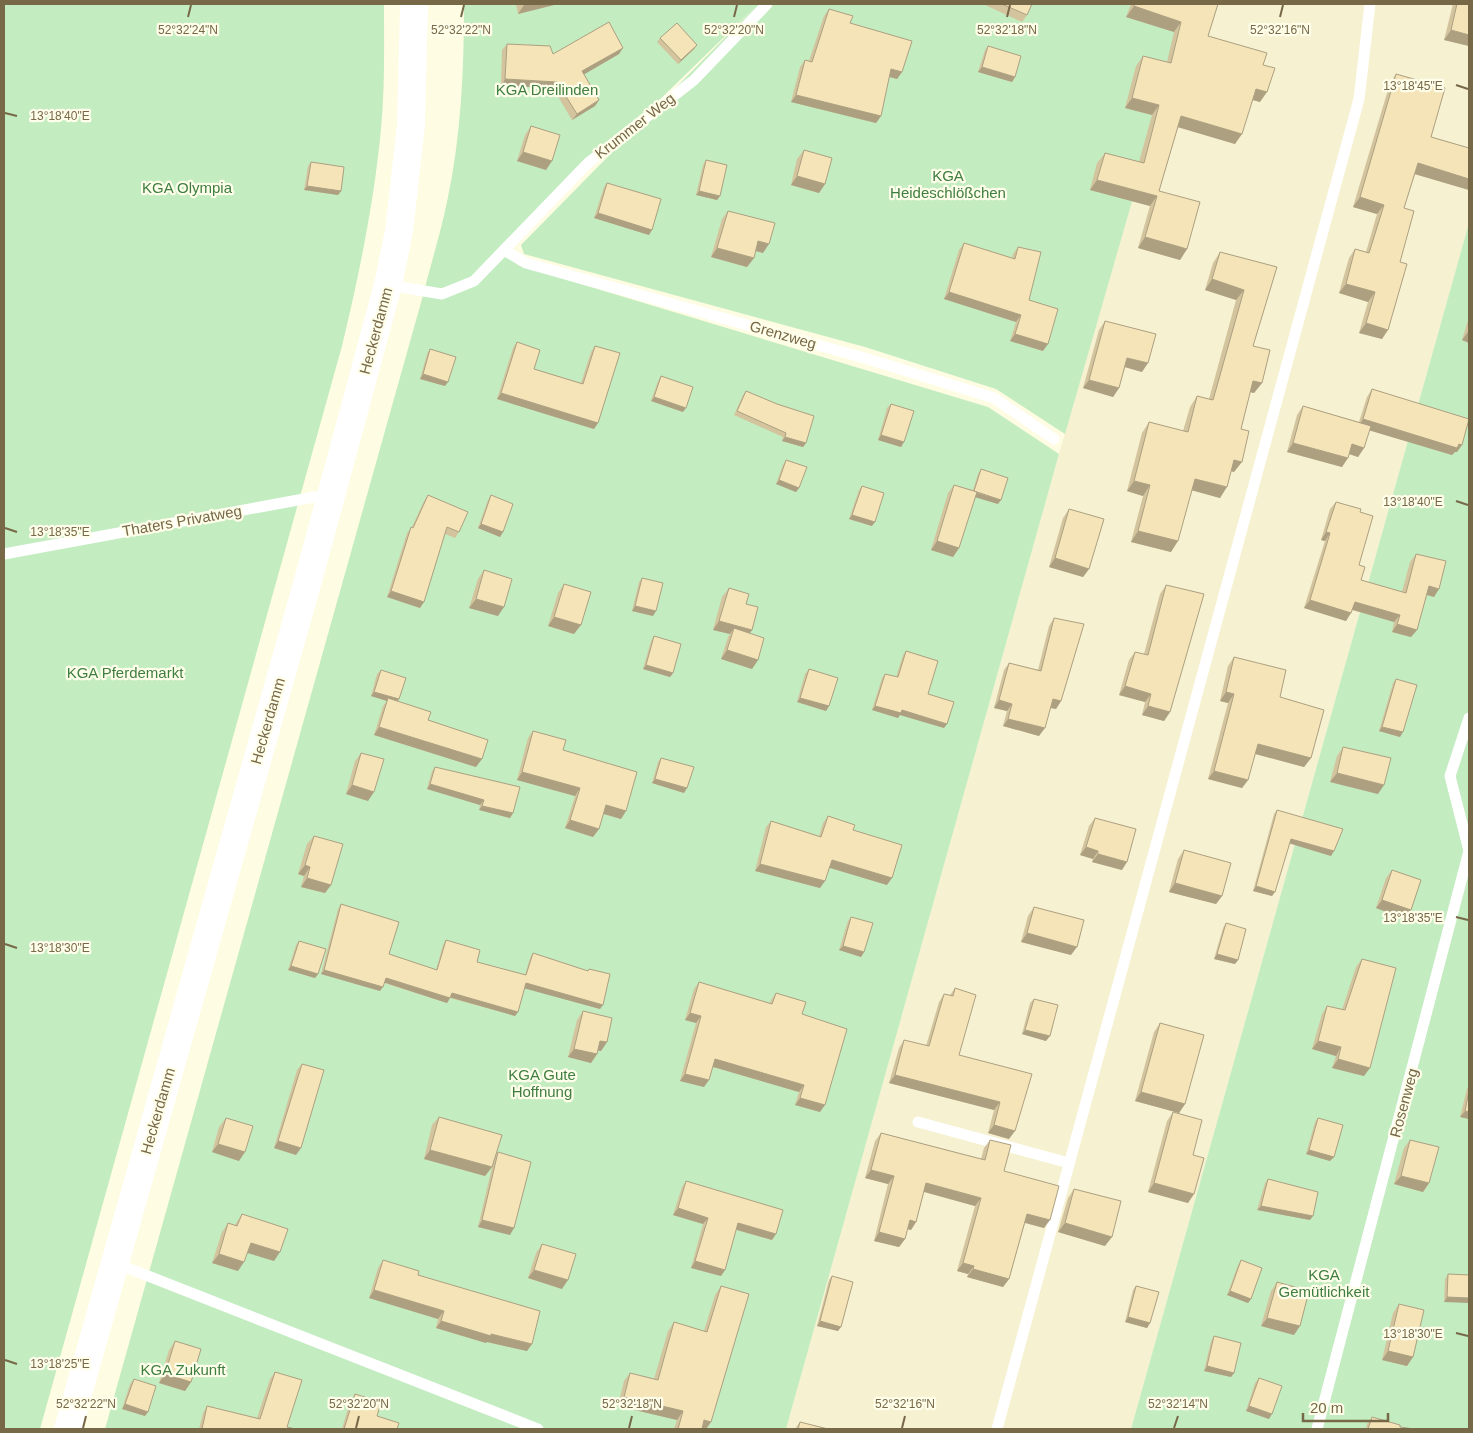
<svg xmlns="http://www.w3.org/2000/svg" width="1473" height="1433" viewBox="0 0 1473 1433" font-family="Arial,sans-serif">
	<rect width="100%" height="100%" fill="#fefce2"/>
	<!-- residential -->
	<path fill="#f6f1d0" d="M 1189,4 L 1469,4 L 1469,223 L 1131,1429 L 786,1429 L 1059,454 Z"/>
	<!-- green -->
	<g fill="#c3ecc0">
		<path d="M 4,4 L 384,4 C 384,46 385,88 381,129 C 374,203 359,275 342,346 L 40,1429 L 4,1429 Z"/>
		<path d="M 464,4 L 1189,4 L 1065,434 L 996,389 L 865,347 L 524,254 L 521,245 L 757,5 L 503,252 L 518,265 L 988,407 L 1059,454 L 786,1429 L 105,1429 L 422,299 C 430,267 440,235 447,202 C 461,137 464,70 464,4 Z"/>
		<path d="M 1469,223 L 1469,1429 L 1131,1429 Z"/>
	</g>
	<g fill="none" stroke-linecap="round" stroke-linejoin="round">
		<!-- service -->
		<g stroke="#fff" stroke-width="11">
			<path d="M 504,250 L 526,263 L 868,359 L 994,398 L 1054,439"/>
			<path d="M 388,285 L 442,294 L 474,281 L 588,163 L 694,80 L 767,4"/>
			<path d="M 4,554 L 331,494"/>
			<path d="M 918,1122 L 1069,1163"/>
			<path d="M 115,1263 L 538,1429"/>
			<path d="M 997,1429 L 1359,99 L 1370,4"/>
			<path d="M 1317,1429 L 1469,851 L 1450,776 L 1469,718"/>
		</g>
		<!-- tertiary -->
		<path stroke="#fff" stroke-width="28" d="M 68,1429 L 309,577 L 388,285 L 399,231 L 411,125 L 414,4"/>
	</g>
	<!-- wall -->
	<g fill="#d3c49e">
		<path d="M 516,4 L 555,4 L 554,5 L 518,14 Z"/>
		<path d="M 983,4 L 1032,4 L 1027,15 L 1022,22 Z"/>
		<path d="M 1131,4 L 1218,4 L 1208,36 L 1263,65 L 1260,102 L 1253,100 L 1235,144 L 1178,127 L 1159,191 L 1187,249 L 1180,260 L 1138,248 L 1150,206 L 1090,190 L 1097,163 L 1105,153 L 1139,162 L 1152,115 L 1125,108 L 1136,66 L 1143,56 L 1167,62 L 1174,32 L 1126,17 Z"/>
		<path d="M 1453,4 L 1469,4 L 1469,46 L 1444,40 Z"/>
		<path d="M 829,9 L 850,23 L 902,72 L 897,79 L 889,77 L 881,116 L 876,123 L 791,102 L 800,67 L 805,60 L 809,61 L 824,16 Z"/>
		<path d="M 660,38 L 697,45 L 694,49 L 678,64 L 657,42 Z"/>
		<path d="M 507,44 L 553,54 L 619,54 L 584,74 L 599,100 L 595,106 L 572,120 L 553,88 L 501,86 L 502,50 Z"/>
		<path d="M 988,46 L 1015,77 L 1012,82 L 978,72 L 985,50 Z"/>
		<path d="M 1396,74 L 1431,137 L 1469,148 L 1469,190 L 1415,174 L 1404,208 L 1400,262 L 1382,339 L 1359,333 L 1368,302 L 1339,293 L 1349,258 L 1355,249 L 1366,252 L 1377,214 L 1353,207 L 1390,83 Z"/>
		<path d="M 531,126 L 546,170 L 517,161 L 525,135 Z"/>
		<path d="M 804,150 L 825,184 L 819,193 L 791,185 L 797,159 Z"/>
		<path d="M 706,160 L 720,196 L 717,200 L 696,195 L 703,165 Z"/>
		<path d="M 311,162 L 341,191 L 338,195 L 304,190 L 308,166 Z"/>
		<path d="M 607,183 L 649,235 L 594,218 L 604,187 Z"/>
		<path d="M 728,211 L 763,253 L 756,251 L 754,258 L 747,267 L 711,257 L 722,219 Z"/>
		<path d="M 964,243 L 1012,258 L 1013,254 L 1018,247 L 1029,300 L 1043,351 L 1010,341 L 1016,322 L 944,299 L 959,250 Z"/>
		<path d="M 1220,252 L 1277,267 L 1253,346 L 1262,383 L 1254,393 L 1250,392 L 1241,429 L 1234,472 L 1231,471 L 1220,498 L 1192,490 L 1171,552 L 1131,542 L 1143,496 L 1127,491 L 1142,433 L 1149,422 L 1183,431 L 1190,407 L 1197,396 L 1209,399 L 1236,300 L 1205,290 L 1213,263 Z"/>
		<path d="M 1469,317 L 1469,343 L 1462,340 Z"/>
		<path d="M 1105,321 L 1142,372 L 1125,367 L 1119,388 L 1113,397 L 1083,388 L 1099,330 Z"/>
		<path d="M 517,342 L 534,369 L 581,383 L 591,352 L 595,346 L 594,429 L 497,399 L 513,348 Z"/>
		<path d="M 430,349 L 445,386 L 420,379 L 427,354 Z"/>
		<path d="M 661,376 L 683,412 L 651,401 L 658,381 Z"/>
		<path d="M 1372,389 L 1462,445 L 1457,452 L 1455,452 L 1452,455 L 1369,430 L 1364,448 L 1358,457 L 1349,454 L 1342,467 L 1287,452 L 1297,415 L 1303,406 L 1359,422 L 1367,397 Z"/>
		<path d="M 746,391 L 806,443 L 803,447 L 782,441 L 783,437 L 734,415 L 743,395 Z"/>
		<path d="M 891,404 L 904,442 L 901,447 L 878,440 L 887,408 Z"/>
		<path d="M 786,460 L 799,488 L 796,492 L 776,484 L 783,465 Z"/>
		<path d="M 981,469 L 998,504 L 975,497 L 959,548 L 953,557 L 931,550 L 948,493 L 954,485 L 973,490 L 978,474 Z"/>
		<path d="M 862,486 L 872,526 L 849,519 L 859,490 Z"/>
		<path d="M 428,495 L 459,532 L 455,538 L 445,534 L 420,608 L 387,597 L 407,533 L 412,527 L 424,501 Z"/>
		<path d="M 491,495 L 503,532 L 500,537 L 478,528 L 488,500 Z"/>
		<path d="M 1336,502 L 1360,512 L 1359,565 L 1361,580 L 1402,592 L 1410,562 L 1416,554 L 1434,597 L 1427,595 L 1417,630 L 1411,637 L 1392,632 L 1394,622 L 1352,610 L 1346,621 L 1304,608 L 1325,541 L 1321,540 L 1330,509 Z"/>
		<path d="M 1069,509 L 1089,569 L 1083,577 L 1049,567 L 1063,518 Z"/>
		<path d="M 484,570 L 498,616 L 469,608 L 478,579 Z"/>
		<path d="M 642,578 L 653,616 L 632,611 L 639,582 Z"/>
		<path d="M 564,584 L 574,634 L 548,626 L 558,593 Z"/>
		<path d="M 1166,585 L 1170,712 L 1164,721 L 1142,715 L 1145,702 L 1119,695 L 1129,660 L 1135,652 L 1144,654 L 1160,594 Z"/>
		<path d="M 729,588 L 746,604 L 752,630 L 749,633 L 758,660 L 752,669 L 721,659 L 728,637 L 730,634 L 713,630 L 722,597 Z"/>
		<path d="M 1054,618 L 1061,701 L 1056,709 L 1050,708 L 1039,736 L 1003,726 L 1007,711 L 994,708 L 1004,670 L 1009,663 L 1038,670 L 1049,626 Z"/>
		<path d="M 654,636 L 673,673 L 670,677 L 643,669 L 651,641 Z"/>
		<path d="M 906,651 L 928,694 L 944,728 L 900,715 L 898,718 L 872,710 L 882,678 L 885,674 L 896,677 L 903,655 Z"/>
		<path d="M 1234,657 L 1280,697 L 1311,758 L 1304,767 L 1255,754 L 1248,780 L 1242,788 L 1208,779 L 1228,703 L 1220,701 L 1228,666 Z"/>
		<path d="M 809,669 L 829,706 L 826,711 L 797,702 L 805,674 Z"/>
		<path d="M 381,670 L 398,701 L 428,720 L 476,767 L 374,735 L 383,706 L 387,701 L 371,696 L 377,674 Z"/>
		<path d="M 1396,679 L 1400,737 L 1379,731 L 1393,683 Z"/>
		<path d="M 533,731 L 563,750 L 626,811 L 621,819 L 603,814 L 599,829 L 593,837 L 565,828 L 575,796 L 517,780 L 528,738 Z"/>
		<path d="M 1343,747 L 1378,794 L 1330,782 L 1337,756 Z"/>
		<path d="M 361,753 L 368,801 L 346,794 L 355,761 Z"/>
		<path d="M 661,758 L 684,793 L 652,783 L 658,762 Z"/>
		<path d="M 435,767 L 513,813 L 510,818 L 479,810 L 480,805 L 427,789 L 432,771 Z"/>
		<path d="M 1277,810 L 1331,856 L 1290,843 L 1272,896 L 1253,891 L 1274,814 Z"/>
		<path d="M 828,816 L 853,830 L 887,885 L 830,868 L 820,888 L 755,871 L 766,827 L 771,821 L 819,836 L 823,823 Z"/>
		<path d="M 1095,818 L 1122,870 L 1092,862 L 1093,859 L 1080,855 L 1089,826 Z"/>
		<path d="M 314,836 L 331,885 L 325,893 L 301,887 L 304,876 L 298,874 L 307,844 Z"/>
		<path d="M 1184,850 L 1222,896 L 1216,904 L 1169,892 L 1178,859 Z"/>
		<path d="M 1392,870 L 1411,910 L 1405,919 L 1376,908 L 1386,878 Z"/>
		<path d="M 341,904 L 389,954 L 436,970 L 443,945 L 446,940 L 477,962 L 525,975 L 530,958 L 533,953 L 588,971 L 589,969 L 600,1009 L 525,988 L 518,1012 L 515,1016 L 450,998 L 447,1003 L 384,983 L 380,991 L 321,974 L 338,909 Z"/>
		<path d="M 1034,907 L 1071,955 L 1021,942 L 1028,916 Z"/>
		<path d="M 851,917 L 864,952 L 861,957 L 839,950 L 848,921 Z"/>
		<path d="M 1226,923 L 1238,960 L 1235,964 L 1214,959 L 1223,928 Z"/>
		<path d="M 299,941 L 318,974 L 315,978 L 288,970 L 296,945 Z"/>
		<path d="M 1362,959 L 1364,1076 L 1332,1068 L 1336,1056 L 1312,1049 L 1322,1014 L 1327,1006 L 1342,1010 L 1356,967 Z"/>
		<path d="M 699,982 L 770,1003 L 771,1000 L 776,993 L 802,1014 L 820,1112 L 795,1105 L 799,1092 L 713,1067 L 704,1087 L 680,1081 L 696,1023 L 685,1020 L 694,989 Z"/>
		<path d="M 955,988 L 959,1055 L 1032,1074 L 1009,1139 L 988,1133 L 994,1110 L 889,1083 L 899,1048 L 904,1040 L 926,1046 L 939,1002 L 944,994 L 950,995 Z"/>
		<path d="M 1034,999 L 1046,1041 L 1022,1034 L 1030,1003 Z"/>
		<path d="M 583,1011 L 607,1042 L 601,1051 L 598,1051 L 597,1054 L 591,1063 L 568,1057 L 577,1020 Z"/>
		<path d="M 1160,1023 L 1185,1104 L 1179,1113 L 1135,1101 L 1154,1032 Z"/>
		<path d="M 302,1064 L 296,1155 L 274,1148 L 297,1070 Z"/>
		<path d="M 1469,1085 L 1469,1119 L 1460,1117 L 1467,1089 Z"/>
		<path d="M 1173,1112 L 1193,1155 L 1188,1203 L 1148,1192 L 1167,1121 Z"/>
		<path d="M 439,1117 L 494,1158 L 498,1152 L 510,1235 L 478,1227 L 493,1163 L 492,1167 L 485,1176 L 424,1159 L 432,1125 Z"/>
		<path d="M 226,1118 L 239,1161 L 212,1152 L 219,1127 Z"/>
		<path d="M 1318,1118 L 1334,1157 L 1330,1161 L 1306,1154 L 1315,1122 Z"/>
		<path d="M 881,1133 L 981,1159 L 984,1148 L 990,1140 L 1004,1171 L 1044,1228 L 1025,1223 L 1009,1279 L 1003,1287 L 967,1277 L 968,1274 L 957,1271 L 975,1206 L 924,1192 L 916,1222 L 911,1230 L 907,1229 L 905,1239 L 899,1247 L 874,1241 L 888,1184 L 865,1178 L 875,1141 Z"/>
		<path d="M 1410,1140 L 1429,1183 L 1423,1192 L 1394,1184 L 1404,1148 Z"/>
		<path d="M 1268,1179 L 1310,1220 L 1257,1210 L 1265,1183 Z"/>
		<path d="M 686,1181 L 772,1240 L 736,1230 L 725,1270 L 721,1276 L 691,1268 L 703,1224 L 673,1215 L 682,1187 Z"/>
		<path d="M 1074,1189 L 1105,1246 L 1058,1232 L 1068,1198 Z"/>
		<path d="M 242,1214 L 274,1261 L 247,1252 L 238,1271 L 212,1263 L 222,1232 L 228,1223 L 235,1225 Z"/>
		<path d="M 542,1244 L 562,1289 L 528,1278 L 536,1253 Z"/>
		<path d="M 383,1260 L 418,1275 L 532,1344 L 527,1351 L 487,1342 L 486,1343 L 436,1328 L 438,1319 L 369,1298 L 378,1268 Z"/>
		<path d="M 1241,1260 L 1251,1299 L 1248,1303 L 1227,1295 L 1238,1265 Z"/>
		<path d="M 1448,1274 L 1469,1275 L 1444,1302 L 1445,1279 Z"/>
		<path d="M 832,1276 L 838,1331 L 817,1326 L 829,1280 Z"/>
		<path d="M 1277,1282 L 1294,1335 L 1261,1326 L 1271,1291 Z"/>
		<path d="M 721,1286 L 711,1422 L 706,1429 L 674,1429 L 677,1420 L 618,1406 L 624,1381 L 630,1373 L 654,1379 L 668,1331 L 674,1322 L 704,1331 L 715,1295 Z"/>
		<path d="M 1136,1286 L 1150,1323 L 1147,1328 L 1125,1322 L 1133,1290 Z"/>
		<path d="M 1399,1304 L 1413,1357 L 1407,1366 L 1382,1360 L 1393,1313 Z"/>
		<path d="M 1214,1336 L 1234,1373 L 1231,1377 L 1204,1371 L 1211,1341 Z"/>
		<path d="M 175,1341 L 191,1382 L 185,1391 L 159,1383 L 169,1350 Z"/>
		<path d="M 275,1372 L 287,1427 L 295,1429 L 199,1429 L 203,1413 L 207,1406 L 257,1418 L 270,1379 Z"/>
		<path d="M 1259,1378 L 1269,1419 L 1246,1411 L 1255,1383 Z"/>
		<path d="M 134,1379 L 145,1416 L 122,1409 L 130,1384 Z"/>
		<path d="M 355,1394 L 377,1416 L 397,1429 L 342,1429 L 350,1401 Z"/>
		<path d="M 1372,1417 L 1400,1427 L 1414,1429 L 1366,1429 L 1367,1424 Z"/>
		<path d="M 800,1422 L 828,1429 L 795,1429 Z"/>
	</g>
	<!-- shaded-wall -->
	<g fill="#aca081">
		<path d="M 529,4 L 555,4 L 554,5 L 518,14 L 524,5 Z"/>
		<path d="M 1134,6 L 1181,22 L 1174,32 L 1126,17 Z"/>
		<path d="M 1451,30 L 1469,35 L 1469,46 L 1444,40 Z"/>
		<path d="M 697,45 L 694,49 L 678,64 L 681,60 Z"/>
		<path d="M 623,48 L 619,54 L 578,78 L 582,71 Z"/>
		<path d="M 982,67 L 1015,77 L 1012,82 L 978,72 Z"/>
		<path d="M 891,69 L 902,72 L 897,79 L 886,76 Z"/>
		<path d="M 505,79 L 557,82 L 553,88 L 501,86 Z"/>
		<path d="M 1256,89 L 1267,92 L 1260,102 L 1249,99 Z"/>
		<path d="M 796,95 L 881,116 L 876,123 L 791,102 Z"/>
		<path d="M 1132,98 L 1159,105 L 1152,115 L 1125,108 Z"/>
		<path d="M 599,100 L 595,106 L 572,120 L 577,114 Z"/>
		<path d="M 1181,116 L 1242,134 L 1235,144 L 1174,126 Z"/>
		<path d="M 523,152 L 552,161 L 546,170 L 517,161 Z"/>
		<path d="M 1418,163 L 1469,179 L 1469,190 L 1411,173 Z"/>
		<path d="M 797,176 L 825,184 L 819,193 L 791,185 Z"/>
		<path d="M 1097,180 L 1157,196 L 1150,206 L 1090,190 Z"/>
		<path d="M 307,186 L 341,191 L 338,195 L 304,190 Z"/>
		<path d="M 699,191 L 720,196 L 717,200 L 696,195 Z"/>
		<path d="M 1360,197 L 1384,205 L 1377,214 L 1353,207 Z"/>
		<path d="M 598,213 L 652,230 L 649,235 L 594,218 Z"/>
		<path d="M 1145,237 L 1187,249 L 1180,260 L 1138,248 Z"/>
		<path d="M 758,241 L 769,244 L 763,253 L 752,250 Z"/>
		<path d="M 717,248 L 754,258 L 747,267 L 711,257 Z"/>
		<path d="M 1212,279 L 1244,290 L 1236,300 L 1205,290 Z"/>
		<path d="M 1346,284 L 1375,292 L 1368,302 L 1339,293 Z"/>
		<path d="M 949,292 L 1021,315 L 1016,322 L 944,299 Z"/>
		<path d="M 1366,323 L 1388,330 L 1382,339 L 1359,333 Z"/>
		<path d="M 1468,332 L 1469,332 L 1469,343 L 1462,340 Z"/>
		<path d="M 1015,334 L 1048,344 L 1043,351 L 1010,341 Z"/>
		<path d="M 1127,358 L 1148,363 L 1142,372 L 1121,366 Z"/>
		<path d="M 423,374 L 448,382 L 445,386 L 420,379 Z"/>
		<path d="M 1089,380 L 1119,388 L 1113,397 L 1083,388 Z"/>
		<path d="M 1253,381 L 1262,383 L 1254,393 L 1246,391 Z"/>
		<path d="M 501,393 L 598,423 L 594,429 L 497,399 Z"/>
		<path d="M 654,397 L 686,408 L 683,412 L 651,401 Z"/>
		<path d="M 1363,419 L 1459,444 L 1462,445 L 1457,452 L 1455,452 L 1452,455 L 1358,427 Z"/>
		<path d="M 881,435 L 904,442 L 901,447 L 878,440 Z"/>
		<path d="M 785,437 L 806,443 L 803,447 L 782,441 Z"/>
		<path d="M 1293,443 L 1348,458 L 1342,467 L 1287,452 Z"/>
		<path d="M 1352,444 L 1364,448 L 1358,457 L 1346,453 Z"/>
		<path d="M 1234,460 L 1242,462 L 1234,472 L 1227,470 Z"/>
		<path d="M 1195,479 L 1227,487 L 1220,498 L 1187,489 Z"/>
		<path d="M 779,480 L 799,488 L 796,492 L 776,484 Z"/>
		<path d="M 1134,481 L 1150,485 L 1143,496 L 1127,491 Z"/>
		<path d="M 974,492 L 1001,500 L 998,504 L 971,496 Z"/>
		<path d="M 852,515 L 875,522 L 872,526 L 849,519 Z"/>
		<path d="M 481,524 L 503,532 L 500,537 L 478,528 Z"/>
		<path d="M 1138,531 L 1178,541 L 1171,552 L 1131,542 Z"/>
		<path d="M 1326,532 L 1330,533 L 1325,541 L 1321,540 Z"/>
		<path d="M 937,541 L 959,548 L 953,557 L 931,550 Z"/>
		<path d="M 1055,558 L 1089,569 L 1083,577 L 1049,567 Z"/>
		<path d="M 1429,586 L 1439,589 L 1434,597 L 1424,594 Z"/>
		<path d="M 391,591 L 424,602 L 420,608 L 387,597 Z"/>
		<path d="M 476,599 L 504,607 L 498,616 L 469,608 Z"/>
		<path d="M 1310,600 L 1351,613 L 1346,621 L 1304,608 Z"/>
		<path d="M 1355,602 L 1400,615 L 1394,622 L 1350,609 Z"/>
		<path d="M 635,606 L 656,611 L 653,616 L 632,611 Z"/>
		<path d="M 554,617 L 581,625 L 574,634 L 548,626 Z"/>
		<path d="M 719,621 L 752,630 L 746,639 L 734,628 L 730,634 L 713,630 Z"/>
		<path d="M 1397,624 L 1417,630 L 1411,637 L 1392,632 Z"/>
		<path d="M 727,650 L 758,660 L 752,669 L 721,659 Z"/>
		<path d="M 646,665 L 673,673 L 670,677 L 643,669 Z"/>
		<path d="M 1125,686 L 1151,694 L 1145,702 L 1119,695 Z"/>
		<path d="M 374,692 L 399,699 L 396,704 L 388,698 L 387,701 L 371,696 Z"/>
		<path d="M 1226,692 L 1234,694 L 1228,703 L 1220,701 Z"/>
		<path d="M 800,698 L 829,706 L 826,711 L 797,702 Z"/>
		<path d="M 1053,699 L 1061,701 L 1056,709 L 1047,707 Z"/>
		<path d="M 999,700 L 1012,704 L 1007,711 L 994,708 Z"/>
		<path d="M 875,706 L 902,710 L 947,724 L 944,728 L 900,715 L 898,718 L 872,710 Z"/>
		<path d="M 1148,706 L 1170,712 L 1164,721 L 1142,715 Z"/>
		<path d="M 1008,719 L 1045,728 L 1039,736 L 1003,726 Z"/>
		<path d="M 379,727 L 482,759 L 476,767 L 374,735 Z"/>
		<path d="M 1382,727 L 1403,732 L 1400,737 L 1379,731 Z"/>
		<path d="M 1258,744 L 1311,758 L 1304,767 L 1252,753 Z"/>
		<path d="M 1214,771 L 1248,780 L 1242,788 L 1208,779 Z"/>
		<path d="M 522,772 L 580,788 L 575,796 L 517,780 Z"/>
		<path d="M 1337,773 L 1384,785 L 1378,794 L 1330,782 Z"/>
		<path d="M 655,779 L 687,788 L 684,793 L 652,783 Z"/>
		<path d="M 430,784 L 484,800 L 480,805 L 427,789 Z"/>
		<path d="M 352,785 L 374,792 L 368,801 L 346,794 Z"/>
		<path d="M 606,805 L 626,811 L 621,819 L 601,813 Z"/>
		<path d="M 482,806 L 513,813 L 510,818 L 479,810 Z"/>
		<path d="M 570,820 L 599,829 L 593,837 L 565,828 Z"/>
		<path d="M 1291,839 L 1334,851 L 1331,856 L 1288,843 Z"/>
		<path d="M 1086,847 L 1098,851 L 1093,859 L 1080,855 Z"/>
		<path d="M 1098,854 L 1127,862 L 1122,870 L 1092,862 Z"/>
		<path d="M 832,860 L 892,878 L 887,885 L 827,867 Z"/>
		<path d="M 760,864 L 825,881 L 820,888 L 755,871 Z"/>
		<path d="M 305,865 L 310,867 L 304,876 L 298,874 Z"/>
		<path d="M 307,878 L 331,885 L 325,893 L 301,887 Z"/>
		<path d="M 1175,883 L 1222,896 L 1216,904 L 1169,892 Z"/>
		<path d="M 1256,886 L 1275,892 L 1272,896 L 1253,891 Z"/>
		<path d="M 1382,900 L 1411,910 L 1405,919 L 1376,908 Z"/>
		<path d="M 1027,933 L 1077,947 L 1071,955 L 1021,942 Z"/>
		<path d="M 843,946 L 864,952 L 861,957 L 839,950 Z"/>
		<path d="M 1217,954 L 1238,960 L 1235,964 L 1214,959 Z"/>
		<path d="M 291,966 L 318,974 L 315,978 L 288,970 Z"/>
		<path d="M 324,970 L 383,987 L 380,991 L 321,974 Z"/>
		<path d="M 386,978 L 450,998 L 447,1003 L 383,982 Z"/>
		<path d="M 526,983 L 603,1005 L 600,1009 L 523,988 Z"/>
		<path d="M 452,993 L 518,1012 L 515,1016 L 449,997 Z"/>
		<path d="M 690,1013 L 701,1016 L 696,1023 L 685,1020 Z"/>
		<path d="M 1025,1030 L 1050,1036 L 1046,1041 L 1022,1034 Z"/>
		<path d="M 600,1041 L 607,1042 L 601,1051 L 594,1050 Z"/>
		<path d="M 1318,1041 L 1341,1047 L 1336,1056 L 1312,1049 Z"/>
		<path d="M 574,1049 L 597,1054 L 591,1063 L 568,1057 Z"/>
		<path d="M 715,1059 L 804,1085 L 799,1092 L 710,1066 Z"/>
		<path d="M 1338,1059 L 1370,1068 L 1364,1076 L 1332,1068 Z"/>
		<path d="M 685,1074 L 709,1080 L 704,1087 L 680,1081 Z"/>
		<path d="M 895,1075 L 1000,1102 L 994,1110 L 889,1083 Z"/>
		<path d="M 1141,1092 L 1185,1104 L 1179,1113 L 1135,1101 Z"/>
		<path d="M 800,1098 L 825,1105 L 820,1112 L 795,1105 Z"/>
		<path d="M 1465,1111 L 1469,1112 L 1469,1119 L 1460,1117 Z"/>
		<path d="M 994,1125 L 1015,1131 L 1009,1139 L 988,1133 Z"/>
		<path d="M 278,1141 L 301,1148 L 296,1155 L 274,1148 Z"/>
		<path d="M 218,1144 L 245,1152 L 239,1161 L 212,1152 Z"/>
		<path d="M 430,1150 L 492,1167 L 485,1176 L 424,1159 Z"/>
		<path d="M 1309,1150 L 1334,1157 L 1330,1161 L 1306,1154 Z"/>
		<path d="M 871,1170 L 894,1176 L 888,1184 L 865,1178 Z"/>
		<path d="M 1401,1176 L 1429,1183 L 1423,1192 L 1394,1184 Z"/>
		<path d="M 926,1183 L 981,1198 L 975,1206 L 921,1191 Z"/>
		<path d="M 1154,1183 L 1194,1194 L 1188,1203 L 1148,1192 Z"/>
		<path d="M 1261,1206 L 1313,1216 L 1310,1220 L 1257,1210 Z"/>
		<path d="M 678,1208 L 708,1218 L 703,1224 L 673,1215 Z"/>
		<path d="M 1027,1214 L 1050,1220 L 1044,1228 L 1022,1222 Z"/>
		<path d="M 482,1220 L 514,1228 L 510,1235 L 478,1227 Z"/>
		<path d="M 910,1220 L 916,1222 L 911,1230 L 904,1228 Z"/>
		<path d="M 738,1223 L 776,1234 L 772,1240 L 734,1229 Z"/>
		<path d="M 1065,1223 L 1112,1237 L 1105,1246 L 1058,1232 Z"/>
		<path d="M 879,1232 L 905,1239 L 899,1247 L 874,1241 Z"/>
		<path d="M 251,1243 L 280,1252 L 274,1261 L 244,1252 Z"/>
		<path d="M 219,1254 L 244,1262 L 238,1271 L 212,1263 Z"/>
		<path d="M 695,1261 L 725,1270 L 721,1276 L 691,1268 Z"/>
		<path d="M 963,1263 L 974,1266 L 968,1274 L 957,1271 Z"/>
		<path d="M 973,1269 L 1009,1279 L 1003,1287 L 967,1277 Z"/>
		<path d="M 534,1270 L 568,1280 L 562,1289 L 528,1278 Z"/>
		<path d="M 374,1290 L 444,1311 L 438,1319 L 369,1298 Z"/>
		<path d="M 1230,1291 L 1251,1299 L 1248,1303 L 1227,1295 Z"/>
		<path d="M 1447,1297 L 1469,1298 L 1469,1303 L 1444,1302 Z"/>
		<path d="M 1128,1317 L 1150,1323 L 1147,1328 L 1125,1322 Z"/>
		<path d="M 1267,1318 L 1300,1326 L 1294,1335 L 1261,1326 Z"/>
		<path d="M 441,1321 L 491,1334 L 532,1344 L 527,1351 L 487,1342 L 486,1343 L 436,1328 Z"/>
		<path d="M 820,1321 L 841,1327 L 838,1331 L 817,1326 Z"/>
		<path d="M 1388,1351 L 1413,1357 L 1407,1366 L 1382,1360 Z"/>
		<path d="M 1207,1366 L 1234,1373 L 1231,1377 L 1204,1371 Z"/>
		<path d="M 165,1374 L 191,1382 L 185,1391 L 159,1383 Z"/>
		<path d="M 624,1397 L 683,1411 L 677,1420 L 618,1406 Z"/>
		<path d="M 125,1404 L 148,1412 L 145,1416 L 122,1409 Z"/>
		<path d="M 1249,1406 L 1272,1414 L 1269,1419 L 1246,1411 Z"/>
		<path d="M 704,1420 L 711,1422 L 706,1429 L 698,1429 Z"/>
	</g>
	<!-- building -->
	<g fill="#f5e4b8" stroke="#aca081">
		<path d="M 1002,4 L 1032,4 L 1027,15 Z"/>
		<path d="M 1134,4 L 1218,4 L 1208,36 L 1267,53 L 1263,65 L 1275,68 L 1267,92 L 1256,89 L 1242,134 L 1181,116 L 1159,191 L 1200,202 L 1187,249 L 1145,237 L 1157,196 L 1097,180 L 1105,153 L 1144,163 L 1159,105 L 1132,98 L 1143,56 L 1171,63 L 1181,22 L 1134,6 Z"/>
		<path d="M 1457,4 L 1469,4 L 1469,35 L 1451,30 Z"/>
		<path d="M 829,9 L 853,16 L 850,23 L 912,41 L 902,72 L 891,69 L 881,116 L 796,95 L 805,60 L 812,62 Z"/>
		<path d="M 609,22 L 623,48 L 582,71 L 599,100 L 577,114 L 557,82 L 505,79 L 507,44 L 550,46 L 553,54 Z"/>
		<path d="M 677,23 L 697,45 L 681,60 L 660,38 Z"/>
		<path d="M 988,46 L 1021,56 L 1015,77 L 982,67 Z"/>
		<path d="M 1396,74 L 1445,88 L 1431,137 L 1469,148 L 1469,179 L 1418,163 L 1404,208 L 1414,211 L 1400,262 L 1407,264 L 1388,330 L 1366,323 L 1375,292 L 1346,284 L 1355,249 L 1369,253 L 1384,205 L 1360,197 Z"/>
		<path d="M 531,126 L 560,135 L 552,161 L 523,152 Z"/>
		<path d="M 804,150 L 832,158 L 825,184 L 797,176 Z"/>
		<path d="M 706,160 L 727,165 L 720,196 L 699,191 Z"/>
		<path d="M 311,162 L 344,167 L 341,191 L 307,186 Z"/>
		<path d="M 607,183 L 661,199 L 652,230 L 598,213 Z"/>
		<path d="M 728,211 L 775,223 L 769,244 L 758,241 L 754,258 L 717,248 Z"/>
		<path d="M 964,243 L 1015,259 L 1018,247 L 1041,252 L 1029,300 L 1058,309 L 1048,344 L 1015,334 L 1021,315 L 949,292 Z"/>
		<path d="M 1220,252 L 1277,267 L 1253,346 L 1270,350 L 1262,383 L 1253,381 L 1241,429 L 1249,431 L 1242,462 L 1234,460 L 1227,487 L 1195,479 L 1178,541 L 1138,531 L 1150,485 L 1134,481 L 1149,422 L 1188,432 L 1197,396 L 1213,400 L 1244,290 L 1212,279 Z"/>
		<path d="M 1105,321 L 1156,334 L 1148,363 L 1127,358 L 1119,388 L 1089,380 Z"/>
		<path d="M 517,342 L 540,350 L 534,369 L 583,384 L 595,346 L 620,353 L 598,423 L 501,393 Z"/>
		<path d="M 430,349 L 456,357 L 448,382 L 423,374 Z"/>
		<path d="M 661,376 L 693,387 L 686,408 L 654,397 Z"/>
		<path d="M 1372,389 L 1469,419 L 1462,445 L 1459,444 L 1457,448 L 1363,419 Z"/>
		<path d="M 746,391 L 777,404 L 814,416 L 806,443 L 785,437 L 786,433 L 737,411 Z"/>
		<path d="M 891,404 L 914,411 L 904,442 L 881,435 Z"/>
		<path d="M 1303,406 L 1371,426 L 1364,448 L 1352,444 L 1348,458 L 1293,443 Z"/>
		<path d="M 786,460 L 807,467 L 799,488 L 779,480 Z"/>
		<path d="M 981,469 L 1008,478 L 1001,500 L 974,491 Z"/>
		<path d="M 954,485 L 977,492 L 959,548 L 937,541 Z"/>
		<path d="M 862,486 L 884,493 L 875,522 L 852,515 Z"/>
		<path d="M 428,495 L 468,512 L 459,532 L 447,527 L 424,602 L 391,591 L 411,527 L 413,528 Z"/>
		<path d="M 491,495 L 513,504 L 503,532 L 481,524 Z"/>
		<path d="M 1336,502 L 1361,509 L 1360,512 L 1373,516 L 1359,565 L 1365,567 L 1361,580 L 1406,593 L 1416,554 L 1446,561 L 1439,589 L 1429,586 L 1417,630 L 1397,624 L 1400,615 L 1355,602 L 1351,613 L 1310,600 L 1330,533 L 1326,532 Z"/>
		<path d="M 1069,509 L 1104,519 L 1089,569 L 1055,558 Z"/>
		<path d="M 484,570 L 512,579 L 504,607 L 476,599 Z"/>
		<path d="M 642,578 L 663,583 L 656,611 L 635,606 Z"/>
		<path d="M 564,584 L 591,592 L 581,625 L 554,617 Z"/>
		<path d="M 1166,585 L 1204,594 L 1170,712 L 1148,706 L 1151,694 L 1125,686 L 1135,652 L 1148,655 Z"/>
		<path d="M 729,588 L 749,594 L 746,604 L 758,607 L 752,630 L 719,621 Z"/>
		<path d="M 1054,618 L 1084,624 L 1061,701 L 1053,699 L 1045,728 L 1008,719 L 1012,704 L 999,700 L 1009,663 L 1041,671 Z"/>
		<path d="M 734,628 L 764,638 L 758,660 L 727,650 Z"/>
		<path d="M 654,636 L 681,644 L 673,673 L 646,665 Z"/>
		<path d="M 906,651 L 938,661 L 928,694 L 954,702 L 947,724 L 902,710 L 901,713 L 875,706 L 885,674 L 898,677 Z"/>
		<path d="M 1234,657 L 1286,670 L 1280,697 L 1324,710 L 1311,758 L 1258,744 L 1248,780 L 1214,771 L 1234,694 L 1226,692 Z"/>
		<path d="M 809,669 L 838,678 L 829,706 L 800,698 Z"/>
		<path d="M 381,670 L 406,678 L 399,699 L 374,692 Z"/>
		<path d="M 1396,679 L 1417,685 L 1403,732 L 1382,727 Z"/>
		<path d="M 388,698 L 431,712 L 428,720 L 488,740 L 482,759 L 379,727 Z"/>
		<path d="M 533,731 L 566,740 L 563,750 L 637,772 L 626,811 L 606,805 L 599,829 L 570,820 L 580,788 L 522,772 Z"/>
		<path d="M 1343,747 L 1391,758 L 1384,785 L 1337,773 Z"/>
		<path d="M 361,753 L 384,759 L 374,792 L 352,785 Z"/>
		<path d="M 661,758 L 694,767 L 687,788 L 655,779 Z"/>
		<path d="M 435,767 L 520,787 L 513,813 L 482,806 L 484,800 L 430,784 Z"/>
		<path d="M 1277,810 L 1343,829 L 1334,851 L 1291,839 L 1275,892 L 1256,886 Z"/>
		<path d="M 828,816 L 855,825 L 853,830 L 902,845 L 892,878 L 832,860 L 825,881 L 760,864 L 771,821 L 821,837 Z"/>
		<path d="M 1095,818 L 1136,829 L 1127,862 L 1098,854 L 1098,851 L 1086,847 Z"/>
		<path d="M 314,836 L 343,844 L 331,885 L 307,878 L 310,867 L 305,865 Z"/>
		<path d="M 1184,850 L 1231,863 L 1222,896 L 1175,883 Z"/>
		<path d="M 1392,870 L 1421,880 L 1411,910 L 1382,900 Z"/>
		<path d="M 341,904 L 399,922 L 389,954 L 437,970 L 446,940 L 480,950 L 477,962 L 526,975 L 533,953 L 588,971 L 589,969 L 610,974 L 603,1005 L 526,983 L 518,1012 L 452,993 L 450,998 L 386,978 L 383,987 L 324,970 Z"/>
		<path d="M 1034,907 L 1084,920 L 1077,947 L 1027,933 Z"/>
		<path d="M 851,917 L 873,923 L 864,952 L 843,946 Z"/>
		<path d="M 1226,923 L 1246,929 L 1238,960 L 1217,954 Z"/>
		<path d="M 299,941 L 326,949 L 318,974 L 291,966 Z"/>
		<path d="M 1362,959 L 1396,968 L 1370,1068 L 1338,1059 L 1341,1047 L 1318,1041 L 1327,1006 L 1345,1010 Z"/>
		<path d="M 699,982 L 772,1004 L 776,993 L 806,1002 L 802,1014 L 847,1029 L 825,1105 L 800,1098 L 804,1085 L 715,1059 L 709,1080 L 685,1074 L 701,1016 L 690,1013 Z"/>
		<path d="M 955,988 L 976,995 L 959,1055 L 1032,1074 L 1015,1131 L 994,1125 L 1000,1102 L 895,1075 L 904,1040 L 929,1046 L 944,994 L 953,996 Z"/>
		<path d="M 1034,999 L 1058,1005 L 1050,1036 L 1025,1030 Z"/>
		<path d="M 583,1011 L 612,1018 L 607,1042 L 600,1041 L 597,1054 L 574,1049 Z"/>
		<path d="M 1160,1023 L 1204,1035 L 1185,1104 L 1141,1092 Z"/>
		<path d="M 302,1064 L 324,1070 L 301,1148 L 278,1141 Z"/>
		<path d="M 1469,1091 L 1469,1112 L 1465,1111 Z"/>
		<path d="M 1173,1112 L 1202,1120 L 1193,1155 L 1204,1158 L 1194,1194 L 1154,1183 Z"/>
		<path d="M 439,1117 L 502,1135 L 492,1167 L 430,1150 Z"/>
		<path d="M 226,1118 L 253,1126 L 245,1152 L 218,1144 Z"/>
		<path d="M 1318,1118 L 1343,1125 L 1334,1157 L 1309,1150 Z"/>
		<path d="M 881,1133 L 985,1160 L 990,1140 L 1011,1145 L 1004,1171 L 1059,1186 L 1050,1220 L 1027,1214 L 1009,1279 L 973,1269 L 974,1266 L 963,1263 L 981,1198 L 926,1183 L 916,1222 L 910,1220 L 905,1239 L 879,1232 L 894,1176 L 871,1170 Z"/>
		<path d="M 1410,1140 L 1439,1147 L 1429,1183 L 1401,1176 Z"/>
		<path d="M 498,1152 L 531,1162 L 514,1228 L 482,1220 Z"/>
		<path d="M 1268,1179 L 1318,1192 L 1313,1216 L 1261,1206 Z"/>
		<path d="M 686,1181 L 783,1210 L 776,1234 L 738,1223 L 725,1270 L 695,1261 L 708,1218 L 678,1208 Z"/>
		<path d="M 1074,1189 L 1121,1201 L 1112,1237 L 1065,1223 Z"/>
		<path d="M 242,1214 L 288,1229 L 280,1252 L 251,1243 L 244,1262 L 219,1254 L 228,1223 L 237,1226 Z"/>
		<path d="M 542,1244 L 576,1254 L 568,1280 L 534,1270 Z"/>
		<path d="M 383,1260 L 419,1271 L 418,1275 L 540,1311 L 532,1344 L 491,1334 L 491,1336 L 441,1321 L 444,1311 L 374,1290 Z"/>
		<path d="M 1241,1260 L 1262,1268 L 1251,1299 L 1230,1291 Z"/>
		<path d="M 1448,1274 L 1469,1275 L 1469,1298 L 1447,1297 Z"/>
		<path d="M 832,1276 L 853,1282 L 841,1327 L 820,1321 Z"/>
		<path d="M 1277,1282 L 1309,1291 L 1300,1326 L 1267,1318 Z"/>
		<path d="M 721,1286 L 749,1294 L 711,1422 L 704,1420 L 702,1429 L 678,1429 L 683,1411 L 624,1397 L 630,1373 L 658,1380 L 674,1322 L 707,1332 Z"/>
		<path d="M 1136,1286 L 1159,1292 L 1150,1323 L 1128,1317 Z"/>
		<path d="M 1399,1304 L 1424,1310 L 1413,1357 L 1388,1351 Z"/>
		<path d="M 1214,1336 L 1241,1343 L 1234,1373 L 1207,1366 Z"/>
		<path d="M 175,1341 L 201,1349 L 191,1382 L 165,1374 Z"/>
		<path d="M 275,1372 L 302,1380 L 287,1427 L 295,1429 L 202,1429 L 207,1406 L 260,1419 Z"/>
		<path d="M 1259,1378 L 1282,1386 L 1272,1414 L 1249,1406 Z"/>
		<path d="M 134,1379 L 156,1386 L 148,1412 L 125,1404 Z"/>
		<path d="M 355,1394 L 381,1402 L 377,1416 L 399,1423 L 397,1429 L 344,1429 Z"/>
		<path d="M 1372,1417 L 1400,1425 L 1400,1427 L 1414,1429 L 1368,1429 Z"/>
		<path d="M 800,1422 L 828,1429 L 798,1429 Z"/>
	</g>
	<!-- ticks -->
	<path fill="none" stroke="#776847" stroke-width="2" d="M 188,17 L 191,5M 461,17 L 464,5M 734,17 L 737,5M 1007,17 L 1010,5M 1280,17 L 1283,5M 1456,85 L 1468,89M 5,113 L 17,116M 1456,501 L 1468,505M 5,528 L 17,532M 1456,917 L 1468,920M 5,944 L 17,948M 1456,1333 L 1468,1336M 5,1360 L 17,1364M 83,1428 L 86,1416M 356,1428 L 359,1416M 629,1428 L 632,1416M 902,1428 L 905,1416M 1174,1428 L 1178,1416"/>
	<g text-anchor="middle" stroke-width="4.5" stroke-linejoin="round" paint-order="stroke">
		<!-- park labels -->
		<g font-size="15" fill="#3e7e40" stroke="#fffeea">
			<text x="547" y="95">KGA Dreilinden</text>
			<text x="948" y="181">KGA<tspan x="948" dy="17">Heideschlößchen</tspan></text>
			<text x="187" y="193">KGA Olympia</text>
			<text x="125" y="678">KGA Pferdemarkt</text>
			<text x="542" y="1080">KGA Gute<tspan x="542" dy="17">Hoffnung</tspan></text>
			<text x="1324" y="1280">KGA<tspan x="1324" dy="17">Gemütlichkeit</tspan></text>
			<text x="183" y="1375">KGA Zukunft</text>
		</g>
		<!-- street labels -->
		<g font-size="15" fill="#776847" stroke="#fffeea">
			<text transform="translate(635 126) rotate(-38)" y="5">Krummer Weg</text>
			<text transform="translate(376 331) rotate(-75)" y="5">Heckerdamm</text>
			<text transform="translate(783 335) rotate(16)" y="5">Grenzweg</text>
			<text transform="translate(182 521) rotate(-10)" y="5">Thaters Privatweg</text>
			<text transform="translate(268 721) rotate(-74)" y="5">Heckerdamm</text>
			<text transform="translate(1404 1103) rotate(-75)" y="5">Rosenweg</text>
			<text transform="translate(158 1111) rotate(-74)" y="5">Heckerdamm</text>
		</g>
	</g>
	<g font-size="12" text-anchor="middle" fill="#776847" stroke="#fffeea" stroke-width="4.5" stroke-linejoin="round" paint-order="stroke">
		<text x="188" y="34">52°32'24"N</text>
		<text x="461" y="34">52°32'22"N</text>
		<text x="734" y="34">52°32'20"N</text>
		<text x="1007" y="34">52°32'18"N</text>
		<text x="1280" y="34">52°32'16"N</text>
		<text x="1413" y="90">13°18'45"E</text>
		<text x="60" y="120">13°18'40"E</text>
		<text x="1413" y="506">13°18'40"E</text>
		<text x="60" y="536">13°18'35"E</text>
		<text x="1413" y="922">13°18'35"E</text>
		<text x="60" y="952">13°18'30"E</text>
		<text x="1413" y="1338">13°18'30"E</text>
		<text x="60" y="1368">13°18'25"E</text>
		<text x="86" y="1408">52°32'22"N</text>
		<text x="359" y="1408">52°32'20"N</text>
		<text x="632" y="1408">52°32'18"N</text>
		<text x="905" y="1408">52°32'16"N</text>
		<text x="1178" y="1408">52°32'14"N</text>
	</g>
	<!-- border -->
	<rect width="1473" height="1433" fill="none" stroke="#776847" stroke-width="10"/>
	<!-- scale -->
	<path d="M1303 1413v8h85v-8" fill="none" stroke="#776847" stroke-width="2.5"/>
	<text x="1310" y="1413" font-size="15" fill="#776847" stroke="#fffeea" stroke-width="4" paint-order="stroke">20 m</text>
</svg>
